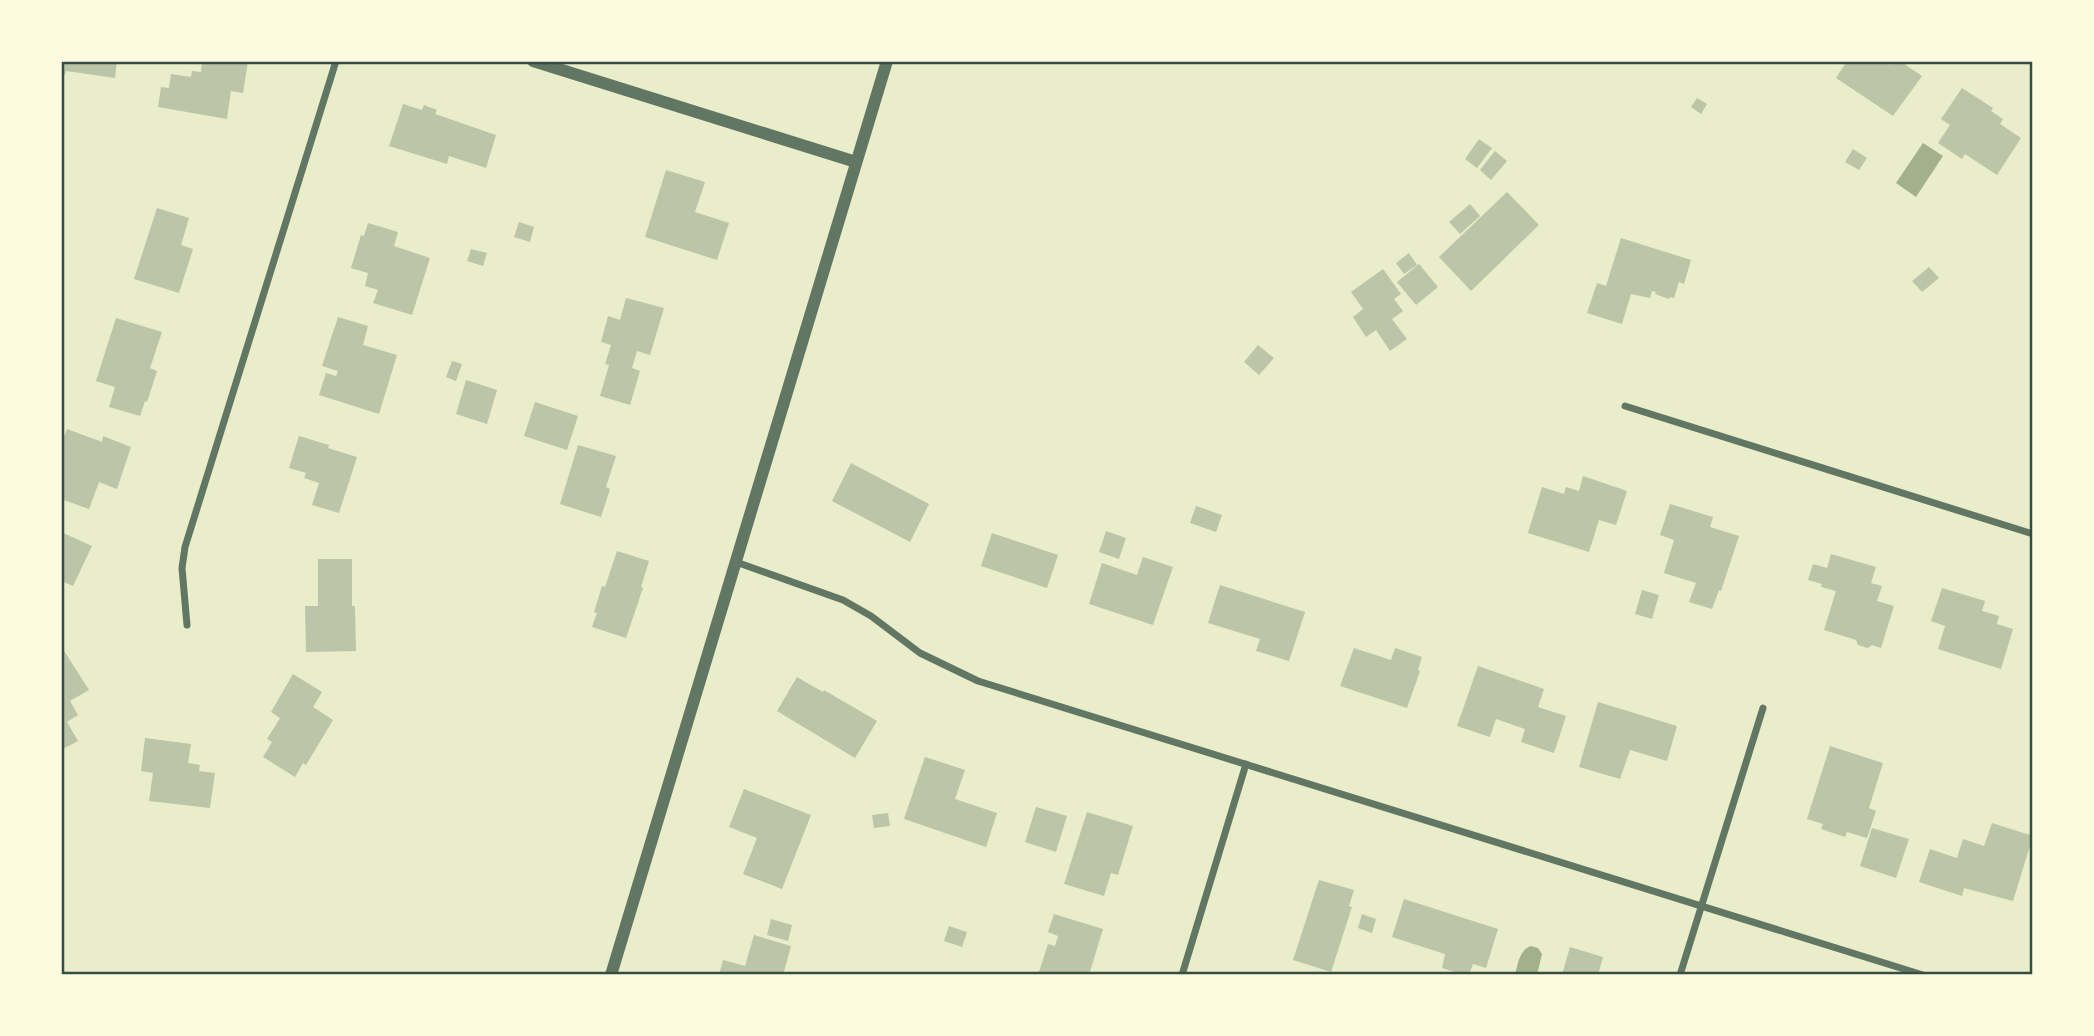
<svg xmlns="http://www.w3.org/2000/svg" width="2094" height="1036" viewBox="0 0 2094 1036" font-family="Rubik,sans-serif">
	<rect width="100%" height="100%" fill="#e9edc9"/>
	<!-- water -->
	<g fill="#a3b18a">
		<path d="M 1923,143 L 1943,156 L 1916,197 L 1896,183 Z"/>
		<path d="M 1531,946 L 1538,948 L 1542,954 L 1537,975 L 1515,975 C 1518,964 1519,950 1531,946 Z"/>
	</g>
	<!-- building -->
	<g fill="#bcc5a7">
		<path d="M 61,61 L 117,61 L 115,78 L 66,71 L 65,75 L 61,75 Z"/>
		<path d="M 202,61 L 248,61 L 243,93 L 231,91 L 227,119 L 158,107 L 161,87 L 169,88 L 171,74 L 191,77 L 192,71 L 201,72 Z"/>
		<path d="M 1847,61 L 1885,61 L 1890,65 L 1893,61 L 1900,61 L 1922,76 L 1893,116 L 1836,78 Z"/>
		<path d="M 1962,88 L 1993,108 L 1991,111 L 2003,119 L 2000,124 L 2021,138 L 1997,175 L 1965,154 L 1962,159 L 1938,143 L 1950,125 L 1941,119 Z"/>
		<path d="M 1697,98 L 1707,104 L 1701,114 L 1691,107 Z"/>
		<path d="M 403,104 L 422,110 L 424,105 L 437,110 L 435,114 L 496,135 L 486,168 L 449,156 L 447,164 L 389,146 Z"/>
		<path d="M 1479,139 L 1492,148 L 1477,168 L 1465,159 Z"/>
		<path d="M 1853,149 L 1867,158 L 1859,170 L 1845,162 Z"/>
		<path d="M 1495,151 L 1507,161 L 1491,180 L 1480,170 Z"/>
		<path d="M 666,170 L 705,182 L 695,212 L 729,223 L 717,260 L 645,237 Z"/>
		<path d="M 1507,192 L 1539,225 L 1471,291 L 1439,257 Z"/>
		<path d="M 1470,204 L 1480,216 L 1460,234 L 1449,222 Z"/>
		<path d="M 157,208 L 189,218 L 181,245 L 193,249 L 179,293 L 134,279 Z"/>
		<path d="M 519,222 L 534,227 L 530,242 L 514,237 Z"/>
		<path d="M 368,223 L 398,232 L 394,246 L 430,258 L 412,315 L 373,303 L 378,290 L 365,286 L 368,273 L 351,268 L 361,235 L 364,236 Z"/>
		<path d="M 1621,238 L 1691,260 L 1684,284 L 1679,282 L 1674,298 L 1670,297 L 1669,299 L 1655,294 L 1656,292 L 1652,291 L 1650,298 L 1631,294 L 1622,324 L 1587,313 L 1597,283 L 1606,286 Z"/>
		<path d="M 471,249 L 487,253 L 483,266 L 467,261 Z"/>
		<path d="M 1409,253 L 1417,265 L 1404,274 L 1396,263 Z"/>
		<path d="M 1419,264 L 1438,287 L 1416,305 L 1397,282 Z"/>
		<path d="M 1929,267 L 1939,278 L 1922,292 L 1912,281 Z"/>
		<path d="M 1383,269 L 1401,294 L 1394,299 L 1403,311 L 1392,319 L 1407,339 L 1390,351 L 1376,330 L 1366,337 L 1353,317 L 1363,309 L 1351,292 Z"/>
		<path d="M 626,298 L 664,308 L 650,355 L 637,351 L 632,368 L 640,371 L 630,405 L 600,396 L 609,365 L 605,364 L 611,345 L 601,342 L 608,316 L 620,320 Z"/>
		<path d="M 338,317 L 368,326 L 363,345 L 397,355 L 379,414 L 319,395 L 326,373 L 336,376 L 338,371 L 322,366 Z"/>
		<path d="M 116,318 L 162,332 L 150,368 L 157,371 L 147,402 L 145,401 L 140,416 L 109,407 L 115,387 L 96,381 Z"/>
		<path d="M 1258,345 L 1274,358 L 1259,375 L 1244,362 Z"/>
		<path d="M 452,361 L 462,364 L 456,381 L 446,377 Z"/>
		<path d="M 466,380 L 497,390 L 487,424 L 456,414 Z"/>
		<path d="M 535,402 L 578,416 L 567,450 L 524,436 Z"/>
		<path d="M 67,429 L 102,442 L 103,436 L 131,447 L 117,489 L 99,482 L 89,509 L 61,499 L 61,444 Z"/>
		<path d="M 299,436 L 329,445 L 328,448 L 357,457 L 339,513 L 312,505 L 319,483 L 304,478 L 306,473 L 289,468 Z"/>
		<path d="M 578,445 L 616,456 L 606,487 L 610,489 L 601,517 L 560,504 Z"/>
		<path d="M 851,463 L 929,504 L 910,542 L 832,501 Z"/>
		<path d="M 1583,476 L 1627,491 L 1616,525 L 1599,520 L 1589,552 L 1528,533 L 1542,487 L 1564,494 L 1566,487 L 1579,491 Z"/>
		<path d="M 1670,504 L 1713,517 L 1710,527 L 1739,536 L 1721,591 L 1719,590 L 1712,609 L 1689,602 L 1696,583 L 1664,573 L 1674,540 L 1660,535 Z"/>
		<path d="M 1196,506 L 1222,515 L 1216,532 L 1190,523 Z"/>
		<path d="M 1106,531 L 1126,538 L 1119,559 L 1099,552 Z"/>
		<path d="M 61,532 L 92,546 L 73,586 L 64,582 L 61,588 Z"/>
		<path d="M 992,533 L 1058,555 L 1047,588 L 981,566 Z"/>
		<path d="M 617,551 L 649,561 L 641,587 L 643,588 L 626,638 L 592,627 L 597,613 L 594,612 L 602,586 L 605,587 Z"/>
		<path d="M 1831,554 L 1876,567 L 1871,583 L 1882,586 L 1877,601 L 1894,606 L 1881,648 L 1872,645 L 1868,648 L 1858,645 L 1856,640 L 1824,630 L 1836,591 L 1821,587 L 1822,584 L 1808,580 L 1813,564 L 1827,568 Z"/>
		<path d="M 1143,557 L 1173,567 L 1153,625 L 1089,604 L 1102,563 L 1137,575 Z"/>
		<path d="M 318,559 L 352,559 L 352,606 L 355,606 L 356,651 L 306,652 L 305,606 L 318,606 Z"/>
		<path d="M 1220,585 L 1305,612 L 1289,661 L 1256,651 L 1260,639 L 1208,623 Z"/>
		<path d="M 1942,588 L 1985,601 L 1982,611 L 1999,616 L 1997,624 L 2013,629 L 2001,669 L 1938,649 L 1945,626 L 1931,621 Z"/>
		<path d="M 1642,590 L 1659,595 L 1652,619 L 1635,614 Z"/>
		<path d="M 61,646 L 89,690 L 70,701 L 78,715 L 67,722 L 78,741 L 61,750 Z"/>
		<path d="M 1354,648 L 1391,660 L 1395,648 L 1422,657 L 1418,670 L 1420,671 L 1407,708 L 1340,686 Z"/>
		<path d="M 1478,666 L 1544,689 L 1538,707 L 1566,716 L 1554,753 L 1521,742 L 1525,729 L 1496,719 L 1490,737 L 1457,726 Z"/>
		<path d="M 293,674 L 322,692 L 313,707 L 333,720 L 306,765 L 303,763 L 295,777 L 263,757 L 272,742 L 267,739 L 280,718 L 271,712 Z"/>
		<path d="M 797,677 L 823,692 L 824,690 L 877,721 L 855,758 L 777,711 Z"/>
		<path d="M 1598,702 L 1677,726 L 1667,761 L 1630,750 L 1620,779 L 1579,767 Z"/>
		<path d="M 145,738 L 191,744 L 188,763 L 200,765 L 199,771 L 215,773 L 210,808 L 149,801 L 153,773 L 141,771 Z"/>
		<path d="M 1830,746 L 1883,763 L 1869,808 L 1876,811 L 1867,838 L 1847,832 L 1845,837 L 1821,829 L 1823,824 L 1807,819 Z"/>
		<path d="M 925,757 L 965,770 L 955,799 L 997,813 L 986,847 L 904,819 Z"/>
		<path d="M 744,789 L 811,815 L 782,889 L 743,874 L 757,838 L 729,827 Z"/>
		<path d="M 1036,807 L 1067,816 L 1056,852 L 1025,842 Z"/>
		<path d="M 1087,812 L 1133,826 L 1118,875 L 1111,873 L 1104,896 L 1064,884 Z"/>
		<path d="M 888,813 L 890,826 L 874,828 L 872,815 Z"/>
		<path d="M 1992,823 L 2033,836 L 2013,901 L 1964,888 L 1962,896 L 1919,882 L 1930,849 L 1957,858 L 1963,839 L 1984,846 Z"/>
		<path d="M 1872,828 L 1909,839 L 1896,878 L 1860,866 Z"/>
		<path d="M 1319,880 L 1354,890 L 1349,906 L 1352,907 L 1331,972 L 1293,960 Z"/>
		<path d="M 1404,899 L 1498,929 L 1486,968 L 1473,964 L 1469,975 L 1464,975 L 1442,968 L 1445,954 L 1392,937 Z"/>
		<path d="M 1054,914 L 1103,929 L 1089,975 L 1038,975 L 1048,944 L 1055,946 L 1058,936 L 1048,932 Z"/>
		<path d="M 1362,914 L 1376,919 L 1372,933 L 1358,928 Z"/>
		<path d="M 771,919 L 792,925 L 788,941 L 767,935 Z"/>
		<path d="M 949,926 L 967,932 L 962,947 L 944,941 Z"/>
		<path d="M 754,935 L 791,946 L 783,975 L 719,975 L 723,960 L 745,966 Z"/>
		<path d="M 1570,947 L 1603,957 L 1598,975 L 1562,975 Z"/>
	</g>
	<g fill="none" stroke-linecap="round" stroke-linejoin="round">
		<!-- minor -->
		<g stroke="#617663" stroke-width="7">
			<path d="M 1625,406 L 2033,534"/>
			<path d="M 736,562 L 843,600 L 871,616 L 920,653 L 978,681 L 1923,975"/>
			<path d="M 187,625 L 182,568 L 185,547 L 336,61"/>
			<path d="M 1182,975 L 1246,764"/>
			<path d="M 1680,975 L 1763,708"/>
		</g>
		<!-- tertiary -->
		<g stroke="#617663" stroke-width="12">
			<path d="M 533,61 L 856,162"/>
			<path d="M 611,975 L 887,61"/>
		</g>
	</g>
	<!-- border -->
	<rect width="2094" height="1036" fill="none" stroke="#fefae0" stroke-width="126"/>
	<rect x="63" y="63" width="1968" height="910" fill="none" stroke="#344e41" stroke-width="2.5"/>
</svg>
